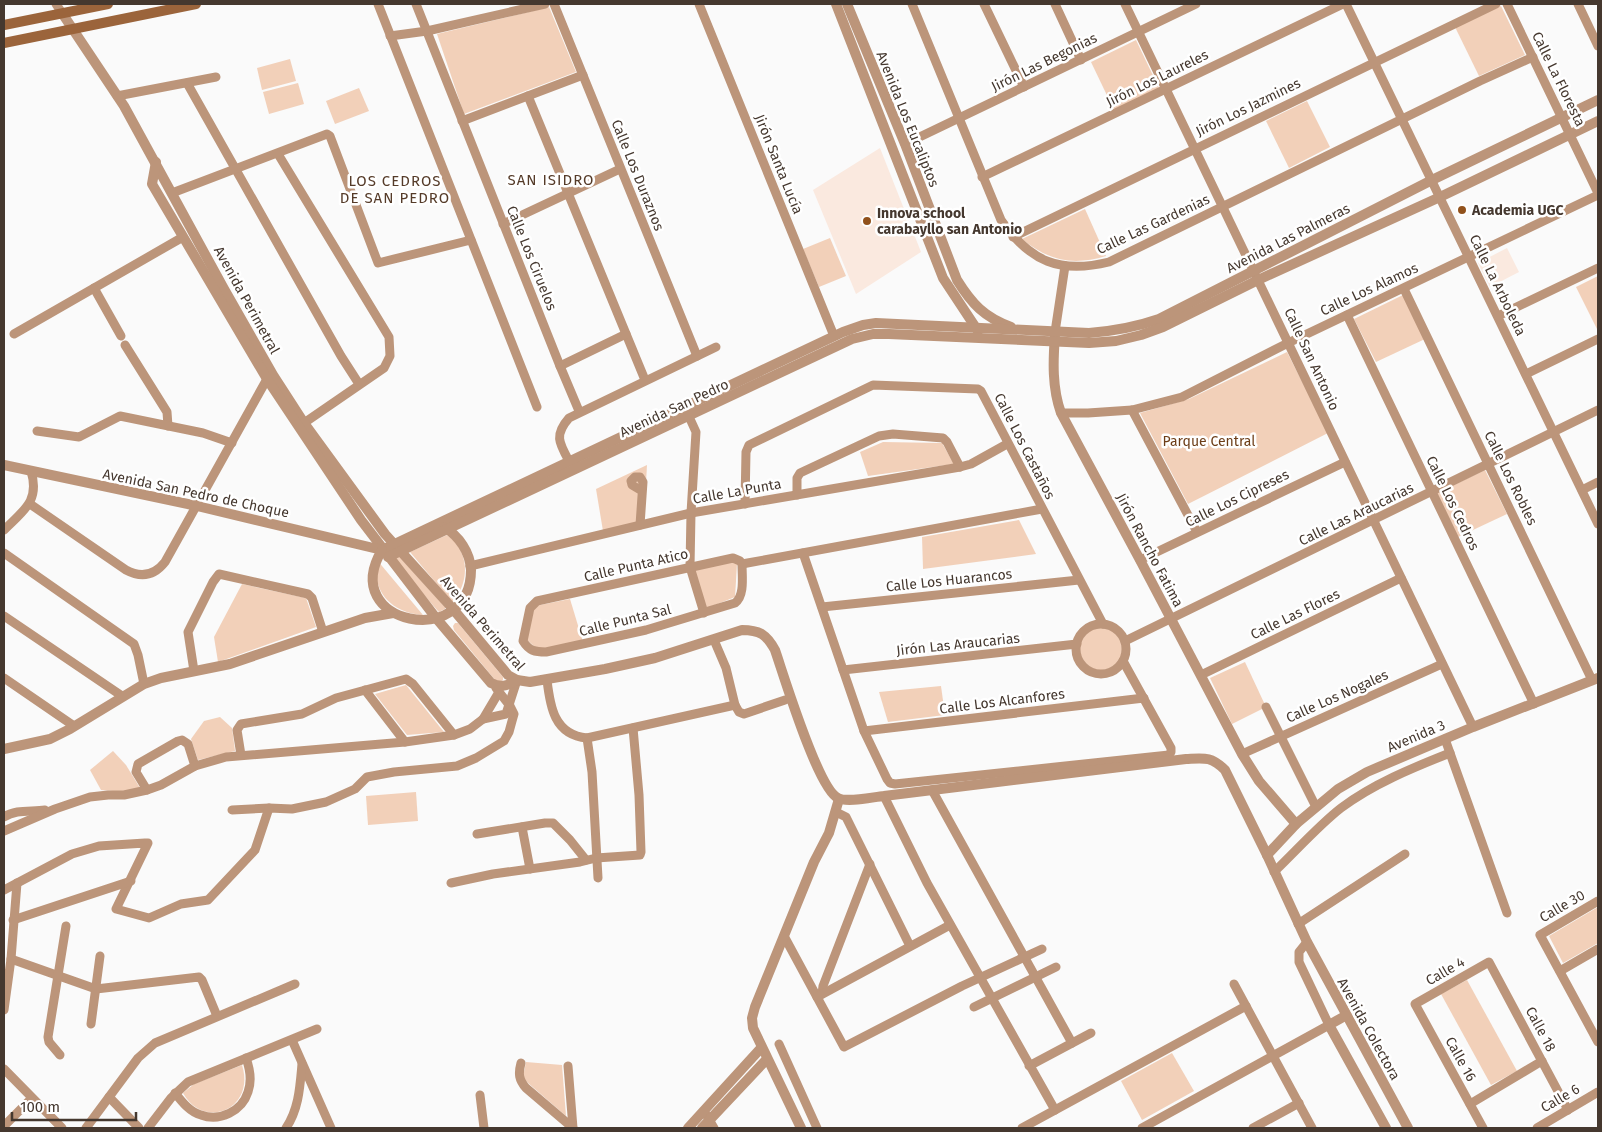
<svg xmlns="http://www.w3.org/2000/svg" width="1602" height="1132" viewBox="0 0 1602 1132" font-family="'Fira Sans',sans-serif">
	<rect width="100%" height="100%" fill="#fafafa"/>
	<!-- built -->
	<g fill="#fae9df">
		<path d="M 880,148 L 921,252 L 856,294 L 813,190 Z"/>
		<path d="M 1507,248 L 1519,272 L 1490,287 L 1478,263 Z"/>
	</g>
	<!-- green -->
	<g fill="#f2d0b9">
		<path d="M 1501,6 L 1525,55 L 1479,76 L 1455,27 Z"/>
		<path d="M 549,7 L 576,72 L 464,114 L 437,34 Z"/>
		<path d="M 1136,40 L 1159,88 L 1114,110 L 1091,62 Z"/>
		<path d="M 290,59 L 296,81 L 262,90 L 257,68 Z"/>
		<path d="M 298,83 L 304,104 L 269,114 L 263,92 Z"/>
		<path d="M 359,88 L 369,111 L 335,124 L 326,101 Z"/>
		<path d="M 1307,101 L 1330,147 L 1289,168 L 1266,121 Z"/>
		<path d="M 1085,209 L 1106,256 C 1073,266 1049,261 1022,239 Z"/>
		<path d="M 830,238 L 846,276 L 819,287 L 803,249 Z"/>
		<path d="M 1598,276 L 1598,331 L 1576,287 Z"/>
		<path d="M 1403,295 L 1425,339 L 1376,362 L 1354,319 Z"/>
		<path d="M 1287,352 L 1328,433 L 1188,504 L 1140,413 L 1189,399 Z"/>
		<path d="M 883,442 L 942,443 L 954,464 L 868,476 L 860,452 Z"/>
		<path d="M 647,465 L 644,520 L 603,531 L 596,489 Z"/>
		<path d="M 1485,470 L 1507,514 L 1458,537 L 1437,493 Z"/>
		<path d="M 1019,520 L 1036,554 L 923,569 L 922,537 Z"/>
		<path d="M 447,535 C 469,550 471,582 452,602 L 410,552 Z"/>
		<path d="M 398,555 L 445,607 L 445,609 L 439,612 L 437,610 L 396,562 L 395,558 Z"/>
		<path d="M 377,560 L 423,615 C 402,614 381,602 377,580 C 376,574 377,566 377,560 Z"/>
		<path d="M 732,562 L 737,564 L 735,597 L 705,609 L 695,570 Z"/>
		<path d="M 242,584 L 306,598 L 316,627 L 218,662 L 214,637 Z"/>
		<path d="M 570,599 L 583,642 L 542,649 L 535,647 L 526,639 L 535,606 Z"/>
		<path d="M 455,623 L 458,623 L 503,677 L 503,680 L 500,682 L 495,680 L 454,630 L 453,626 Z"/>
		<circle cx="1101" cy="649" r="21"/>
		<path d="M 1245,662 L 1266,707 L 1232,724 L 1210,678 Z"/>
		<path d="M 406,685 L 444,732 L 407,735 L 375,694 Z"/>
		<path d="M 941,686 L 945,715 L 888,722 L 879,692 Z"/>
		<path d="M 220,717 L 232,728 L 235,751 L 198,760 L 191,739 L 204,721 Z"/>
		<path d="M 113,751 L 126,765 L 140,788 L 125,792 L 101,790 L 90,770 Z"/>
		<path d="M 416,792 L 418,821 L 368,825 L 366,796 Z"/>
		<path d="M 1598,907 L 1598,943 L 1563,963 L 1549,936 Z"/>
		<path d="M 1467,980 L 1517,1071 L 1491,1085 L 1441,994 Z"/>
		<path d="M 1172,1053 L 1194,1091 L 1142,1120 L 1121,1081 Z"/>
		<path d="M 526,1062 L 562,1065 L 566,1116 L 528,1083 L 523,1077 Z"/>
		<path d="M 242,1065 C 256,1109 204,1131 183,1093 L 194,1084 Z"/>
	</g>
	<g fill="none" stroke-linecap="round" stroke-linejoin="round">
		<!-- minor -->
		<g stroke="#bc957a" stroke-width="9">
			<path d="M 56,4 L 62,13"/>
			<path d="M 378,4 L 537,407"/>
			<path d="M 416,4 L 560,366 L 579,411"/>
			<path d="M 554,4 L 697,356"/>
			<path d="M 699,4 L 834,336"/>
			<path d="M 912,4 L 1001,220 C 1030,262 1060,274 1109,262 L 1480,81 L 1533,57"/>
			<path d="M 984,4 L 1024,87"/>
			<path d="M 1055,4 L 1081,60"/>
			<path d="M 1125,4 L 1473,727"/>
			<path d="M 1346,4 L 1598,524"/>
			<path d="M 1507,4 L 1598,193"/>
			<path d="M 1578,4 L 1598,46"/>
			<path d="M 390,36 L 427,31 L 545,4"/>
			<path d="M 187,83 L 341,356 L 359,384"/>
			<path d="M 117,96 L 216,77"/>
			<path d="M 528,96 L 645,380"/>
			<path d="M 462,121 L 583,75"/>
			<path d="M 905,144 L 1196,4"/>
			<path d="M 278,154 L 389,337 L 390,356 L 384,368 L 304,423"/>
			<path d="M 982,177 L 1343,4"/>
			<path d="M 172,193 L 327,134 L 330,136 L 378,263 L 471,240"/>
			<path d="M 503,224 L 620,169"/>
			<path d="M 1013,237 L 1496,4"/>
			<path d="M 94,288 L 121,336"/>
			<path d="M 1404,289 L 1592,680"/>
			<path d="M 1347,315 L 1534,704"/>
			<path d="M 1498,316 L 1598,268"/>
			<path d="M 1055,332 L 1065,266"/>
			<path d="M 14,334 L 183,237"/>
			<path d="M 125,345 L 167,412 L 168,426"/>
			<path d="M 560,366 L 626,334"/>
			<path d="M 1526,374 L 1598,339"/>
			<path d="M 686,410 L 696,432 L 691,513 L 690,567 L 704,613"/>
			<path d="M 1132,410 L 1197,532"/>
			<path d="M 1061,413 L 1088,413 L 1132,410 L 1182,397 L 1288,343 L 1598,195"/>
			<path d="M 37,431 L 79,437 L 120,416 L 203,433 L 232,443"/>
			<path d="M 569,461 C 559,443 554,435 569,418 L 716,347"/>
			<path d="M 1582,490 L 1598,482"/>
			<path d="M 797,495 L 797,478 L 800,473 L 879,436 L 893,434 L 943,438 L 947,442 L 960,467"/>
			<path d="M 30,504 L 126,570 C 141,578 154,576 165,562 L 267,379 L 271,377"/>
			<path d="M 745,504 L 746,452 L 749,445 L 873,385 L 978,389 L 981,391 L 1103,624"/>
			<path d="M 640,525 L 643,482 L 640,477 L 635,477 L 631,481 L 632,485 L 642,491"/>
			<path d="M 4,530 C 24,510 40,501 31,471"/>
			<path d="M 4,553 L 134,644 L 138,655 L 144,684"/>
			<path d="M 803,553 L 864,731 L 887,779 L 890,783 L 895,784 L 1169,755 L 1171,752 L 1171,748 L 1123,661"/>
			<path d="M 733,558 L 740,561 L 742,564 C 742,576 745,596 735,603 L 646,630 L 546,652 C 535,652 529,651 523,641 L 530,608 L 537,601 Z"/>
			<path d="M 1140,560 L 1345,462"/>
			<path d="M 742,564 L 1042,509"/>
			<path d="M 470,566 L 691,513 L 960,467 L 971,464 L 1007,444"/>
			<path d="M 822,607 L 1079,580"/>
			<path d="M 4,616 L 122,696"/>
			<circle cx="1101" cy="649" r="25"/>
			<path d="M 714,640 L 726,668 L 735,705"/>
			<path d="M 1125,641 L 1598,410"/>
			<path d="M 843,670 L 1077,644"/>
			<path d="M 194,671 L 188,632 L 213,582 L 219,574 L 308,594 L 312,598 L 323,632"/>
			<path d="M 1201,675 L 1401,578"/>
			<path d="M 4,678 L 74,726"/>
			<path d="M 547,680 C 550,706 554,735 587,738 L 735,705 L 739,712 L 744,714 L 785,700"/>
			<path d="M 365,690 L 405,742"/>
			<path d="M 1266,707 L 1316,807"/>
			<path d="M 483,719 L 506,714 L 517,680"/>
			<path d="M 864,731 L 1144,698"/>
			<path d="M 587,738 L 592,772 L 598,878"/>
			<path d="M 1445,739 L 1507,913"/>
			<path d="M 1242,754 L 1442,664"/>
			<path d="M 241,755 L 237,730 L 241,724 L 302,714 L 336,698 L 406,679 L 413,684 L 454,735"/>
			<path d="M 147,790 L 136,772 L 138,764 L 178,741 L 182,740 L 188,744 L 195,766"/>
			<path d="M 932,790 L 1072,1043"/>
			<path d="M 884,796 L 927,883 L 1055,1110"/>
			<path d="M 232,810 L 269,808 L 292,809 L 326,802 L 355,789 L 367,777 L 394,772 L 457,766 L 476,758 L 504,741 L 509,732 L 512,721 L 514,714 L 510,706 L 496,688"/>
			<path d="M 836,812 L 846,817 L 910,946"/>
			<path d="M 4,817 C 16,809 31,812 45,810"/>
			<path d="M 522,827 L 530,869"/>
			<path d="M 4,831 L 55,809 L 90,797 L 108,795 L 124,795 L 147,790 L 161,785 L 195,766 L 226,757 L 405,742 L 454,735 L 470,729 L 483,719 L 499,692"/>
			<path d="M 477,834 L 545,823 L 553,823 L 570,840 L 586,860"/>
			<path d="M 1274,872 C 1295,852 1319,825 1341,808 C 1373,784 1412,768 1450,753"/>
			<path d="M 451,883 L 493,874 L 580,862 L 596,858 L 640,855 L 641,852 L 639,795 L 633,728"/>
			<path d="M 4,890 L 72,854 L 99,846 L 145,843 L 148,843 L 116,909 L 149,918 L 181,904 L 208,900 L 255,850 L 269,808"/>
			<path d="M 1598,901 L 1540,935 L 1598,1042"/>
			<path d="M 13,920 L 131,881"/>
			<path d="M 1298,924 L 1405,854"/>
			<path d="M 784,936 L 844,1047 L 962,986 L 1042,949"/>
			<path d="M 11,959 L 96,989 L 199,977 L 202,980 L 217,1016"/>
			<path d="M 1560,971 L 1598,949"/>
			<path d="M 1234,984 L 1312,1128"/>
			<path d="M 822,994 L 823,986 L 870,864"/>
			<path d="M 817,997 L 950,925"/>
			<path d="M 974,1007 L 1056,967"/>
			<path d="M 4,1010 L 11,959 L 17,883"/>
			<path d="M 91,1024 L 100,956"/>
			<path d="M 292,1040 L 331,1128"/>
			<path d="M 779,1044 L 817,1128"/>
			<path d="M 60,1055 L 49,1042 L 48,1037 L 66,926"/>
			<path d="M 521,1063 C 518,1074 519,1080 526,1088 L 573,1128"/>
			<path d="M 568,1066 L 573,1128"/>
			<path d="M 1029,1066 L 1091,1033"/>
			<path d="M 4,1069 L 62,1128"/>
			<path d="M 175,1093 C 182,1102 190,1112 201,1115 C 220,1122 242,1111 248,1092 C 252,1081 250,1069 246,1058"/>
			<path d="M 480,1095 L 484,1128"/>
			<path d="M 109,1097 L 139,1128"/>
			<path d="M 1470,1104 L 1542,1061"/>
			<path d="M 704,1111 L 714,1128"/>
			<path d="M 4,1126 L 31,1099"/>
			<path d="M 86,1128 L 138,1058 L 155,1043 L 295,984"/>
			<path d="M 148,1128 L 171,1098 L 188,1082 L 317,1029"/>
			<path d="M 286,1128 C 299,1109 300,1086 302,1064"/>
			<path d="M 1022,1128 L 1246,1006"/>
			<path d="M 1142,1128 L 1329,1025 L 1299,962 L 1299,952 L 1307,942"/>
			<path d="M 1253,1128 L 1299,1103"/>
			<path d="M 1483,1128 L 1415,1004 L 1489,962 L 1568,1110"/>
			<path d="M 1537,1128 L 1598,1092"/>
		</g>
		<!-- tertiary -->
		<g stroke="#bc957a" stroke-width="10">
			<path d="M 836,4 L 943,278 L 978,331"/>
			<path d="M 847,4 L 905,144 L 957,280 C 972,304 984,317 1011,327"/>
			<path d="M 62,13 L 124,106 L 224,289 L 273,375 L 304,423 L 385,534 L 453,609 L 508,675 L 517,680 L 530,682 L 605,669 L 655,658 L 742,630 C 760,630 767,635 775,650 C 784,676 818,789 838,798 C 847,803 873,797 884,796 L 1186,759 C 1204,758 1211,756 1225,770 L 1267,855 L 1307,942 L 1408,1128"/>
			<path d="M 156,162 L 152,184 L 267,379 L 361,520 L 436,618 L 491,683 C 501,688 507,686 517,680"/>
			<path d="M 1055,335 C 1053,361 1052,388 1061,413 L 1140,560 L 1242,754 L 1259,781 L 1296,824"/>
			<path d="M 4,465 L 197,506 L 382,550"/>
			<path d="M 382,550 L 843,332 L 863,325 L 876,323 L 1089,333 C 1114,331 1136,327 1159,319 L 1432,180 L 1598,100"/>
			<path d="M 382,550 C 337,625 471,651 471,570 C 470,552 459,536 444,527"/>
			<path d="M 388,557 L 852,339 L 873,334 L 889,334 L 1089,343 L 1116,341 L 1141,335 L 1163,327 L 1258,280 L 1440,197 L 1598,121"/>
			<path d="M 4,749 L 50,739 L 70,729 L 144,684 L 161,678 L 230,664 L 365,618 L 393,613"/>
			<path d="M 1267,855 L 1296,824 L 1338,789 L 1367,772 L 1473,727 L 1598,678"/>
			<path d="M 1345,1016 L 1329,1025 L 1386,1128"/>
			<path d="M 688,1128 L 761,1048"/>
			<path d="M 702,1128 L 767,1059"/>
			<path d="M 801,1128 L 753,1028 L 752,1018 L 755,1007 L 814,862 L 829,833 L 839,799"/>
		</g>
		<!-- secondary -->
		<g stroke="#9b643b" stroke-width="10">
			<path d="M 4,25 L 108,4"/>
			<path d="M 4,43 L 196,4"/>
		</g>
	</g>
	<!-- markers -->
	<g fill="#91511b" stroke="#fff" stroke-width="2">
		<circle cx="1462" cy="210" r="5"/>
		<circle cx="867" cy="221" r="5"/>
	</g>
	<g text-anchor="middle" stroke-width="5" stroke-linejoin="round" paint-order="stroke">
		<!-- street labels -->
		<g font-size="14" fill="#45382f" stroke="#fff">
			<text transform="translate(1044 62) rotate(-26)" y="5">Jirón Las Begonias</text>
			<text transform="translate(1157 78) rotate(-26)" y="5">Jirón Los Laureles</text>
			<text transform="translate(1559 79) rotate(64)" y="5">Calle La Floresta</text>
			<text transform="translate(1248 107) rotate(-26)" y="5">Jirón Los Jazmines</text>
			<text transform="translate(908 119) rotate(68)" y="5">Avenida Los Eucaliptos</text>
			<text transform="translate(779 164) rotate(68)" y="5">Jirón Santa Lucía</text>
			<text transform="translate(638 175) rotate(68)" y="5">Calle Los Duraznos</text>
			<text transform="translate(1153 224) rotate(-25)" y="5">Calle Las Gardenias</text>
			<text transform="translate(1288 238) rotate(-27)" y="5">Avenida Las Palmeras</text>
			<text transform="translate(532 258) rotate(68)" y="5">Calle Los Ciruelos</text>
			<text transform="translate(1498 285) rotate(64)" y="5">Calle La Arboleda</text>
			<text transform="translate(1369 289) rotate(-25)" y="5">Calle Los Alamos</text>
			<text transform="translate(247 300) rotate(61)" y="5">Avenida Perimetral</text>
			<text transform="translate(1312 359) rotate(65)" y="5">Calle San Antonio</text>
			<text transform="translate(674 408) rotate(-25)" y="5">Avenida San Pedro</text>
			<text transform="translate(1025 446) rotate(63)" y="5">Calle Los Castaños</text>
			<text transform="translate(1511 478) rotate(64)" y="5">Calle Los Robles</text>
			<text transform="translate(737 491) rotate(-10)" y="5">Calle La Punta</text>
			<text transform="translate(196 493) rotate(12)" y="5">Avenida San Pedro de Choque</text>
			<text transform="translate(1237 498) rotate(-26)" y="5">Calle Los Cipreses</text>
			<text transform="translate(1453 503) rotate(64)" y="5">Calle Los Cedros</text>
			<text transform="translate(1356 514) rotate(-26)" y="5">Calle Las Araucarias</text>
			<text transform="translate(1150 550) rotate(62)" y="5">Jirón Rancho Fatima</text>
			<text transform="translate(636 565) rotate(-13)" y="5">Calle Punta Atico</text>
			<text transform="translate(949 580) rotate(-6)" y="5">Calle Los Huarancos</text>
			<text transform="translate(1295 614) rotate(-26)" y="5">Calle Las Flores</text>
			<text transform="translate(625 620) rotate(-14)" y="5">Calle Punta Sal</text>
			<text transform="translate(483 623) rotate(49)" y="5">Avenida Perimetral</text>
			<text transform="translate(958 644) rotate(-6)" y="5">Jirón Las Araucarias</text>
			<text transform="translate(1337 696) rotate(-24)" y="5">Calle Los Nogales</text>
			<text transform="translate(1002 701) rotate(-7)" y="5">Calle Los Alcanfores</text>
			<text transform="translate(1416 736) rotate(-23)" y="5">Avenida 3</text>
			<text transform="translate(1562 906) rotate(-30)" y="5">Calle 30</text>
			<text transform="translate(1445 971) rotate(-30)" y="5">Calle 4</text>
			<text transform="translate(1369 1029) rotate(61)" y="5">Avenida Colectora</text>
			<text transform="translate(1541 1029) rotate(62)" y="5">Calle 18</text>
			<text transform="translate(1461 1059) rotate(61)" y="5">Calle 16</text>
			<text transform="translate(1560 1098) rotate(-30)" y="5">Calle 6</text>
		</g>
		<!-- poi labels -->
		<g font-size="14" font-weight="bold" fill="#45382f" stroke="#fff" text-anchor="start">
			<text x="1472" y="215">Academia UGC</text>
			<text x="877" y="218">Innova school<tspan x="877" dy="16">carabayllo san Antonio</tspan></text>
		</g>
		<!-- park labels -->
		<g font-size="14" fill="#6d3e18" stroke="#fff">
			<text x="1209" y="446">Parque Central</text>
		</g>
		<!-- neighbourhood labels -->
		<g font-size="15" letter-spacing="1" fill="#553b29" stroke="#fff">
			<text x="551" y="185">SAN ISIDRO</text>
			<text x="395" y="186">LOS CEDROS<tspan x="395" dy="17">DE SAN PEDRO</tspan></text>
		</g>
	</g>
	<!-- border -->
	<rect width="1602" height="1132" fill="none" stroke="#45382f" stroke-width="10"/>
	<!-- scale -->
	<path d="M12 1112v8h124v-8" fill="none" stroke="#45382f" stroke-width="2.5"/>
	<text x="20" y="1112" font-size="15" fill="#45382f" stroke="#ffffff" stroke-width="4" paint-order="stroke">100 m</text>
</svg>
